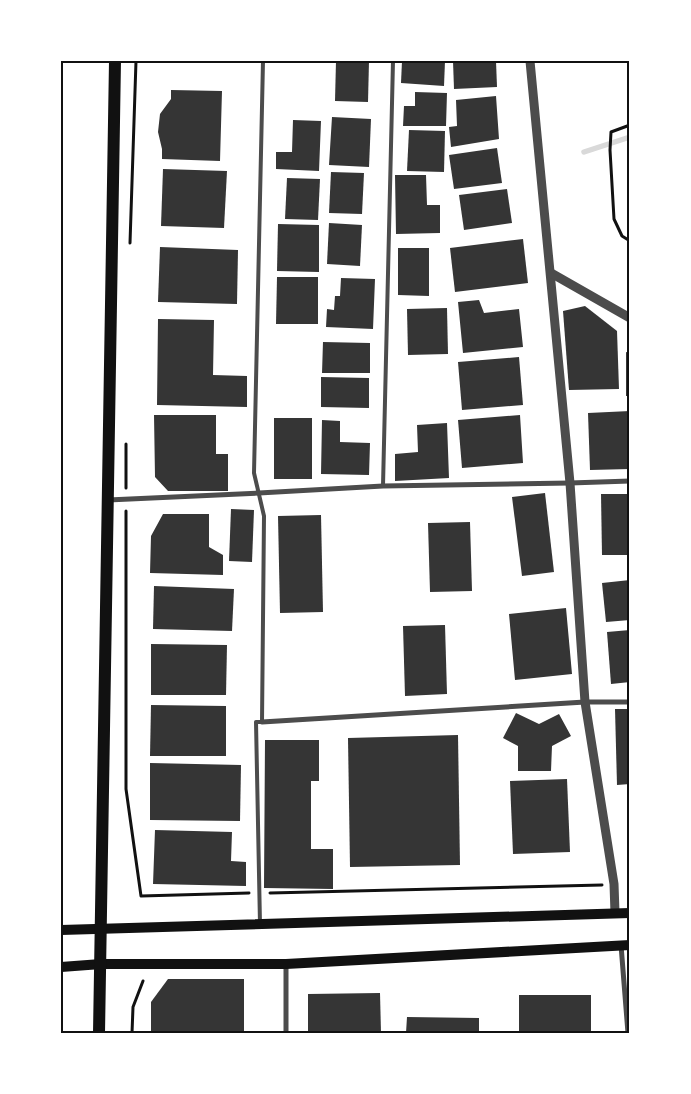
<svg xmlns="http://www.w3.org/2000/svg" width="691" height="1094" viewBox="0 0 691 1094" font-family="'Source Sans 3',sans-serif">
	<rect width="100%" height="100%" fill="#fff"/>
	<g fill="none" stroke-linecap="round" stroke-linejoin="round">
		<!-- stream -->
		<path stroke="#d9d9d9" stroke-width="5.5" d="M 584,152 L 630,137"/>
	</g>
	<!-- building -->
	<g fill="#353535">
		<path d="M 336,61 L 369,61 L 368,102 L 335,101 Z"/>
		<path d="M 402,61 L 445,61 L 444,86 L 401,83 Z"/>
		<path d="M 453,61 L 496,61 L 497,87 L 454,89 Z"/>
		<path d="M 171,90 L 222,91 L 220,161 L 162,159 L 162,149 L 158,132 L 160,114 L 171,99 Z"/>
		<path d="M 415,92 L 447,93 L 446,126 L 403,126 L 404,106 L 415,106 Z"/>
		<path d="M 496,96 L 499,139 L 451,147 L 449,127 L 457,126 L 456,100 Z"/>
		<path d="M 332,117 L 371,119 L 369,167 L 329,165 Z"/>
		<path d="M 293,120 L 321,121 L 319,171 L 276,169 L 276,152 L 292,152 Z"/>
		<path d="M 409,130 L 445,131 L 444,172 L 407,171 Z"/>
		<path d="M 497,148 L 502,183 L 454,189 L 449,155 Z"/>
		<path d="M 163,169 L 227,171 L 224,228 L 161,226 Z"/>
		<path d="M 331,172 L 364,173 L 362,214 L 329,213 Z"/>
		<path d="M 395,175 L 426,175 L 427,205 L 440,205 L 440,233 L 396,234 Z"/>
		<path d="M 287,178 L 320,179 L 318,220 L 285,219 Z"/>
		<path d="M 507,189 L 512,223 L 464,230 L 459,195 Z"/>
		<path d="M 329,223 L 362,225 L 360,266 L 327,264 Z"/>
		<path d="M 278,224 L 319,225 L 319,272 L 277,271 Z"/>
		<path d="M 523,239 L 528,283 L 455,292 L 450,248 Z"/>
		<path d="M 160,247 L 238,250 L 237,304 L 158,302 Z"/>
		<path d="M 398,248 L 429,248 L 429,296 L 398,295 Z"/>
		<path d="M 277,277 L 318,277 L 318,324 L 276,324 Z"/>
		<path d="M 341,278 L 375,279 L 373,329 L 326,327 L 327,309 L 334,310 L 335,296 L 340,296 Z"/>
		<path d="M 479,300 L 484,313 L 519,309 L 523,347 L 463,353 L 458,302 Z"/>
		<path d="M 585,306 L 617,331 L 619,389 L 569,390 L 563,311 Z"/>
		<path d="M 447,308 L 448,354 L 408,355 L 407,309 Z"/>
		<path d="M 158,319 L 214,320 L 213,375 L 247,376 L 247,407 L 157,405 Z"/>
		<path d="M 323,342 L 370,343 L 370,373 L 322,373 Z"/>
		<path d="M 626,352 L 630,353 L 630,396 L 626,396 Z"/>
		<path d="M 519,357 L 523,405 L 462,410 L 458,362 Z"/>
		<path d="M 321,377 L 369,378 L 369,408 L 321,407 Z"/>
		<path d="M 630,411 L 630,469 L 590,470 L 588,413 Z"/>
		<path d="M 154,415 L 216,415 L 216,454 L 228,454 L 228,491 L 168,491 L 155,477 Z"/>
		<path d="M 520,415 L 523,463 L 462,468 L 458,420 Z"/>
		<rect x="274" y="418" width="38" height="61"/>
		<path d="M 322,420 L 340,421 L 340,442 L 370,443 L 369,475 L 321,474 Z"/>
		<path d="M 447,423 L 449,478 L 395,481 L 395,454 L 418,452 L 417,425 Z"/>
		<path d="M 545,493 L 554,572 L 522,576 L 512,497 Z"/>
		<path d="M 601,494 L 630,494 L 630,555 L 602,555 Z"/>
		<path d="M 231,509 L 254,510 L 252,562 L 229,561 Z"/>
		<path d="M 163,514 L 209,514 L 209,547 L 223,555 L 223,575 L 150,573 L 151,536 Z"/>
		<path d="M 321,515 L 323,612 L 280,613 L 278,516 Z"/>
		<path d="M 470,522 L 472,591 L 430,592 L 428,523 Z"/>
		<path d="M 630,580 L 630,620 L 606,622 L 602,583 Z"/>
		<path d="M 154,586 L 234,589 L 232,631 L 153,629 Z"/>
		<path d="M 566,608 L 572,674 L 515,680 L 509,614 Z"/>
		<path d="M 445,625 L 447,694 L 405,696 L 403,626 Z"/>
		<path d="M 630,630 L 630,682 L 611,684 L 607,632 Z"/>
		<path d="M 151,644 L 227,645 L 226,695 L 151,695 Z"/>
		<path d="M 151,705 L 226,706 L 226,756 L 150,756 Z"/>
		<path d="M 615,709 L 630,709 L 630,784 L 617,785 Z"/>
		<path d="M 516,713 L 539,724 L 559,714 L 571,736 L 552,746 L 551,771 L 518,771 L 518,746 L 503,738 Z"/>
		<path d="M 458,735 L 460,865 L 350,867 L 348,738 Z"/>
		<path d="M 265,740 L 319,740 L 319,781 L 311,781 L 311,849 L 333,849 L 333,889 L 264,888 Z"/>
		<path d="M 150,763 L 241,765 L 240,821 L 150,820 Z"/>
		<path d="M 567,779 L 570,852 L 513,854 L 510,781 Z"/>
		<path d="M 155,830 L 232,832 L 231,861 L 246,862 L 246,886 L 153,884 Z"/>
		<path d="M 168,979 L 244,979 L 244,1033 L 151,1033 L 151,1002 Z"/>
		<path d="M 380,993 L 381,1033 L 308,1033 L 308,994 Z"/>
		<rect x="519" y="995" width="72" height="38"/>
		<path d="M 407,1017 L 479,1018 L 479,1033 L 406,1033 Z"/>
	</g>
	<g fill="none" stroke-linecap="round" stroke-linejoin="round">
		<!-- path -->
		<g stroke="#111" stroke-width="3">
			<path d="M 630,125 L 611,132 L 610,150 L 614,219 L 622,236 L 630,241"/>
			<path d="M 130,243 L 136,61"/>
			<path d="M 126,488 L 126,444"/>
			<path d="M 126,511 L 126,789 L 141,896 L 249,893"/>
			<path d="M 270,893 L 602,885"/>
			<path d="M 132,1033 L 133,1007 L 143,981"/>
		</g>
		<!-- service -->
		<g stroke="#4c4c4c" stroke-width="4">
			<path d="M 383,486 L 393,61"/>
			<path d="M 260,924 L 256,722 L 262,722 L 264,516 L 254,473 L 263,61"/>
		</g>
		<!-- minor -->
		<g stroke="#4c4c4c" stroke-width="5">
			<path d="M 108,500 L 259,493 L 383,486 L 570,483 L 630,481"/>
			<path d="M 262,722 L 585,702 L 630,702"/>
			<path d="M 621,945 L 628,1033"/>
			<path d="M 286,964 L 286,1033"/>
		</g>
		<!-- tertiary -->
		<g stroke="#4c4c4c" stroke-width="9">
			<path d="M 530,61 L 570,483 L 585,702 L 614,884 L 615,913"/>
			<path d="M 551,273 L 630,318"/>
		</g>
		<!-- secondary -->
		<g stroke="#111" stroke-width="10">
			<path d="M 61,930 L 630,913"/>
			<path d="M 61,967 L 101,964 L 286,964 L 630,945"/>
		</g>
		<!-- primary -->
		<path stroke="#111" stroke-width="12" d="M 99,1033 L 115,61"/>
	</g>
	<!-- border -->
	<rect width="691" height="1094" fill="none" stroke="#ffffff" stroke-width="125"/>
	<rect x="62" y="62" width="566" height="970" fill="none" stroke="#111" stroke-width="2"/>
</svg>
